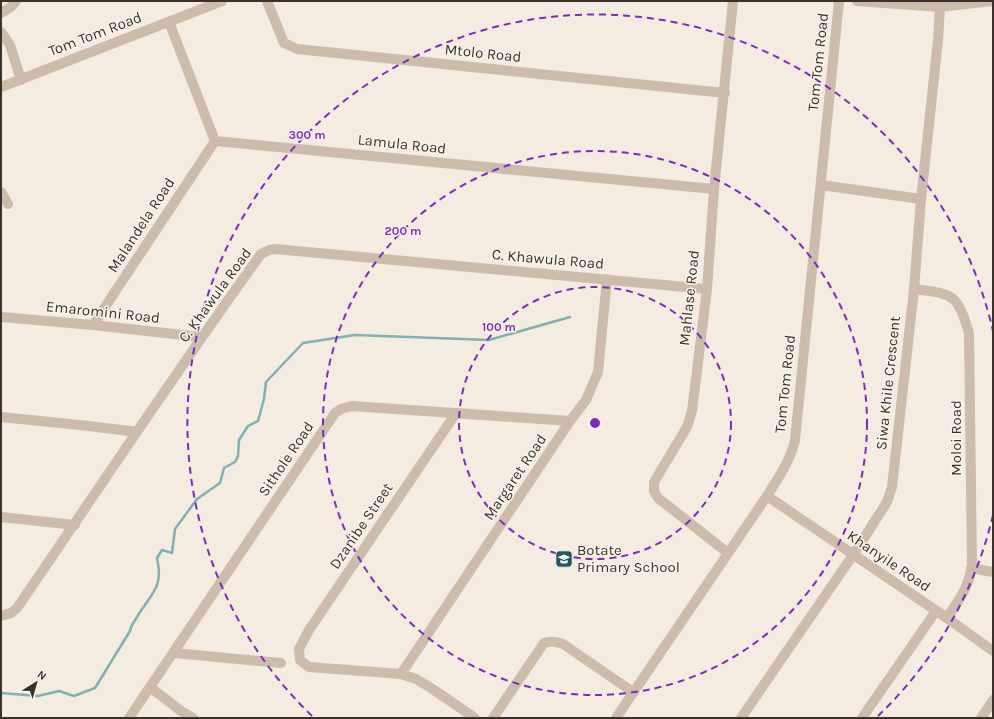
<svg xmlns="http://www.w3.org/2000/svg" width="994" height="719" viewBox="0 0 994 719" font-family="Karla,sans-serif">
	<rect width="100%" height="100%" fill="#f4ebe1"/>
	<g fill="none" stroke-linecap="round" stroke-linejoin="round">
		<!-- stream -->
		<path stroke="#7fb0b2" stroke-width="2.5" d="M 1,693 L 38,696 L 59,691 L 74,696 L 95,688 L 130,631 C 131,625 134,622 137,617 C 151,593 164,588 157,558 L 162,550 L 172,553 L 175,529 L 197,499 L 220,483 L 224,468 L 235,462 L 238,456 L 239,440 L 248,426 L 258,421 L 264,399 L 266,382 L 303,343 L 355,335 L 489,340 L 570,317"/>
		<!-- street -->
		<g stroke="#cdbbac" stroke-width="10">
			<path d="M 267,1 L 284,43 L 297,49 L 725,93"/>
			<path d="M 857,1 L 940,7 L 992,1"/>
			<path d="M 1,13 L 11,7 L 16,1"/>
			<path d="M 169,22 L 215,141 L 714,189"/>
			<path d="M 1,32 L 10,45 L 21,80"/>
			<path d="M 1,87 L 222,1"/>
			<path d="M 821,185 L 921,199"/>
			<path d="M 1,192 L 8,204"/>
			<path d="M 914,289 C 953,294 957,293 969,333 L 972,565 C 968,590 960,598 947,618"/>
			<path d="M 1,317 L 93,325 L 201,337"/>
			<path d="M 93,325 L 215,141"/>
			<path d="M 456,413 L 309,630 L 299,649 L 300,660 L 309,667 L 401,674 L 416,679 L 431,688 L 475,718"/>
			<path d="M 1,417 L 89,426 L 137,432"/>
			<path d="M 767,496 L 947,618 L 993,651"/>
			<path d="M 1,517 L 75,525"/>
			<path d="M 728,553 L 658,498 L 654,491 L 654,482 L 687,427 L 692,411 L 707,289 L 714,189 L 733,1"/>
			<path d="M 971,568 L 993,572"/>
			<path d="M 1,616 L 11,613 L 17,608 C 98,490 177,370 261,254 L 269,250 L 275,249 L 707,289"/>
			<path d="M 174,653 L 281,663"/>
			<path d="M 401,674 L 570,421 L 586,400 L 598,372 L 607,279"/>
			<path d="M 150,687 L 181,711 L 193,718"/>
			<path d="M 129,718 L 335,413 L 341,409 L 352,406 L 570,421"/>
			<path d="M 493,718 L 544,643 C 551,641 556,641 563,644 L 633,692"/>
			<path d="M 616,718 L 767,496 C 778,478 790,462 795,440 L 839,1"/>
			<path d="M 741,718 L 853,555 L 887,502 L 892,487 L 914,289 L 921,199 L 938,40 L 940,7"/>
			<path d="M 862,718 L 936,611"/>
			<path d="M 981,718 L 993,700"/>
		</g>
	</g>
	<!-- distance rings -->
	<g fill="none" stroke="#7b2cbf" stroke-width="2" stroke-dasharray="7 5">
		<circle cx="595" cy="423" r="136"/>
		<circle cx="595" cy="423" r="272"/>
		<path d="M993 515A408 408 0 0 1 878 716M312 716A408 408 0 1 1 993 331"/>
	</g>
	<!-- icons -->
	<defs>
		<symbol id="school-square" viewBox="-11 -11 22 22"><rect x="-9" y="-9" width="18" height="18" rx="4" fill="#1f5a5e" stroke="#fbf5ee"/><path d="M0-5L7-2L0 1L-7-2ZM-4 1L0 2.5L4 1V4Q0 6-4 4Z" fill="#fff"/></symbol>
	</defs>
	<g fill-rule="evenodd">
		<use href="#school-square" x="554" y="549" width="20" height="20"/>
	</g>
	<g text-anchor="middle" stroke-width="3" stroke-linejoin="round" paint-order="stroke">
		<!-- street labels -->
		<g font-size="15" fill="#3b302b" stroke="#fbf5ee">
			<text transform="translate(95 34) rotate(-21)" y="5">Tom Tom Road</text>
			<text transform="translate(483 53) rotate(6)" y="5">Mtolo Road</text>
			<text transform="translate(818 62) rotate(-84)" y="5">Tom Tom Road</text>
			<text transform="translate(402 144) rotate(6)" y="5">Lamula Road</text>
			<text transform="translate(141 225) rotate(-57)" y="5">Malandela Road</text>
			<text transform="translate(548 259) rotate(5)" y="5">C. Khawula Road</text>
			<text transform="translate(215 295) rotate(-54)" y="5">C. Khawula Road</text>
			<text transform="translate(689 298) rotate(-84)" y="5">Mahlase Road</text>
			<text transform="translate(103 312) rotate(6)" y="5">Emaromini Road</text>
			<text transform="translate(888 383) rotate(-84)" y="5">Siwa Khile Crescent</text>
			<text transform="translate(785 384) rotate(-84)" y="5">Tom Tom Road</text>
			<text transform="translate(956 438) rotate(-90)" y="5">Moloi Road</text>
			<text transform="translate(286 459) rotate(-56)" y="5">Sithole Road</text>
			<text transform="translate(515 477) rotate(-56)" y="5">Margaret Road</text>
			<text transform="translate(361 526) rotate(-56)" y="5">Dzanibe Street</text>
			<text transform="translate(889 561) rotate(34)" y="5">Khanyile Road</text>
		</g>
		<!-- poi labels -->
		<g font-size="15" fill="#3b302b" stroke="#fbf5ee" text-anchor="start">
			<text x="577" y="555">Botate<tspan x="577" dy="17">Primary School</tspan></text>
		</g>
	</g>
	<circle cx="595" cy="423" r="6" fill="#7b2cbf" stroke="#fbf5ee" stroke-width="2"/>
	<g font-size="12" text-anchor="middle" font-weight="bold" fill="#7b2cbf" stroke="#fbf5ee" stroke-width="3" stroke-linejoin="round" paint-order="stroke">
		<text x="307" y="139">300 m</text>
		<text x="403" y="235">200 m</text>
		<text x="499" y="331">100 m</text>
	</g>
	<!-- border -->
	<rect width="994" height="719" fill="none" stroke="#3b302b" stroke-width="4"/>
	<!-- north arrow -->
	<g transform="translate(36 683) rotate(37)" stroke="#fbf5ee" stroke-width="3" paint-order="stroke">
	<path d="M0-3L7 15L0 10L-7 15Z" fill="#3b302b"/>
	<text y="-6" font-size="11" font-weight="bold" text-anchor="middle" fill="#3b302b">N</text>
	</g>
</svg>
